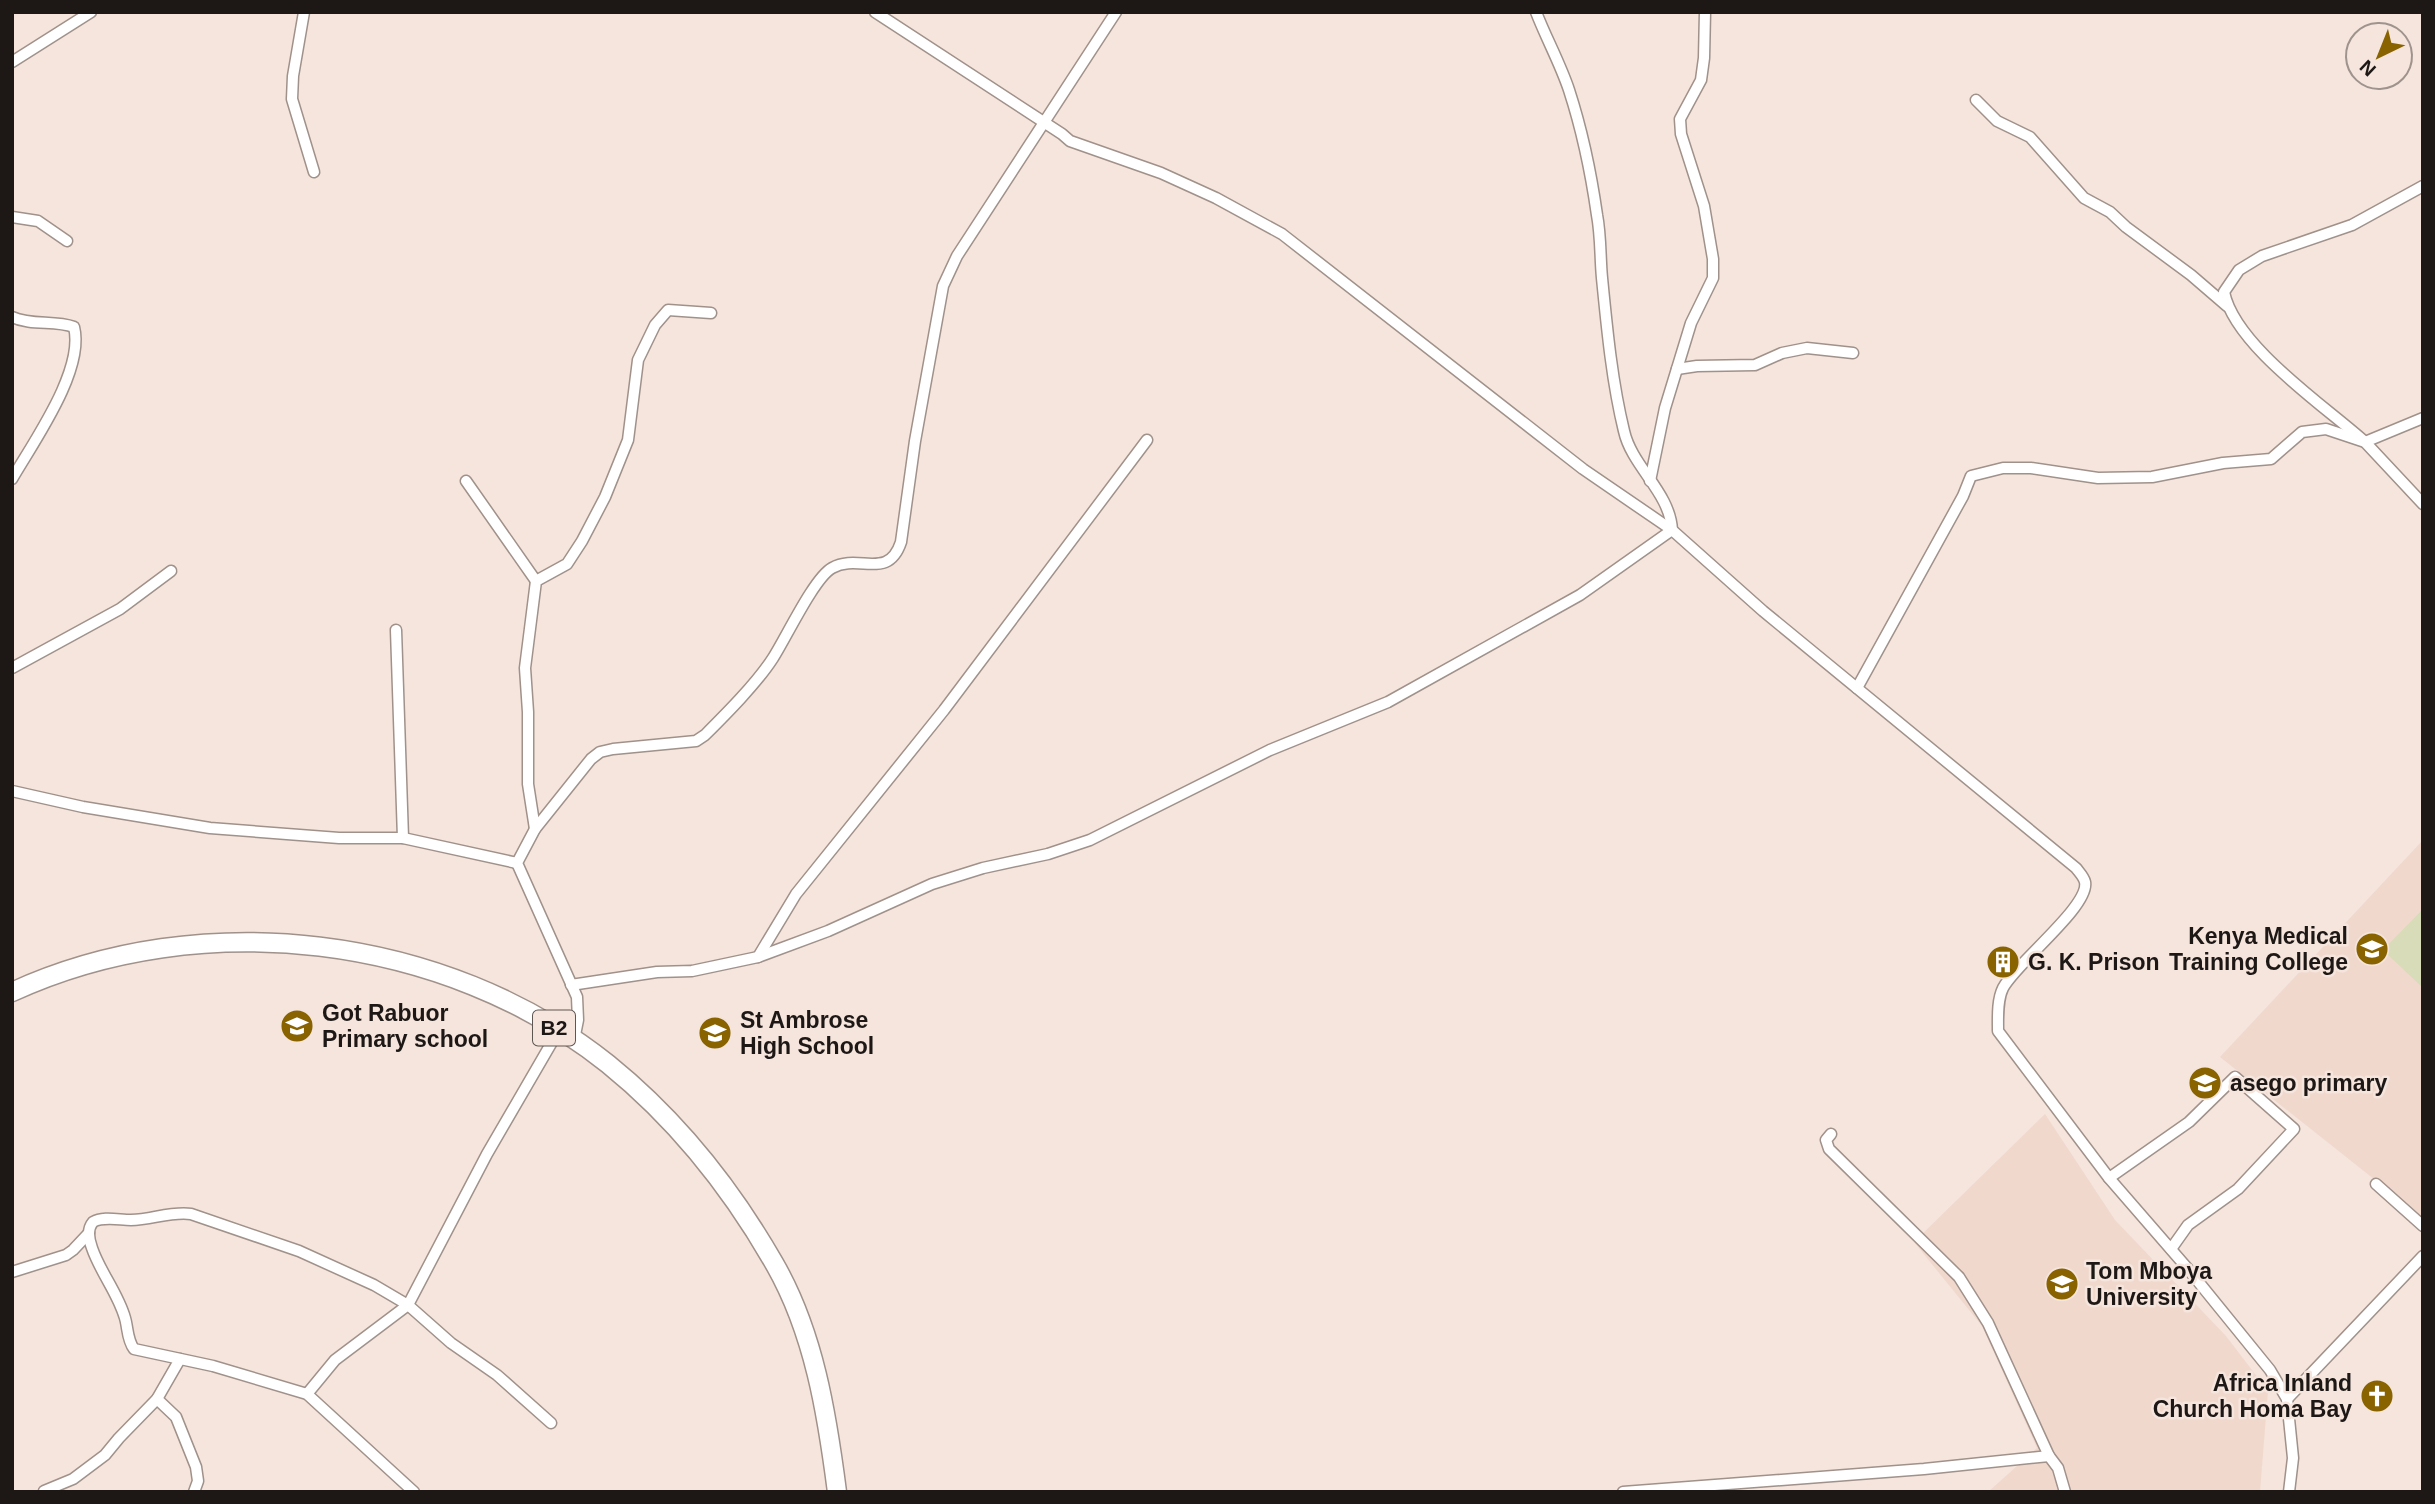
<svg xmlns="http://www.w3.org/2000/svg" width="2435" height="1504" viewBox="0 0 2435 1504" font-family="Arial,sans-serif">
	<rect width="100%" height="100%" fill="#f5e5dd"/>
	<!-- built -->
	<g fill="#f0d8cd">
		<path d="M 2423,840 L 2423,1218 L 2220,1057 Z"/>
		<path d="M 2045,1114 L 2115,1220 L 2226,1336 L 2268,1391 L 2260,1492 L 1988,1492 L 2037,1448 L 1982,1326 L 1914,1242 Z"/>
	</g>
	<!-- green -->
	<path fill="#d9dcb8" d="M 2423,909 L 2423,988 L 2383,950 Z"/>
	<g fill="none" stroke-linecap="round" stroke-linejoin="round">
		<defs>
			<g id="street">
				<path d="M 304,12 L 293,76 L 292,99 L 314,172"/>
				<path d="M 875,12 L 1062,134 L 1070,141 L 1161,173 L 1216,198 L 1282,234 L 1583,469 L 1672,530 L 1763,611 L 2076,868 C 2079,872 2084,877 2085,882 C 2090,906 2016,963 2003,988 C 1997,1000 1998,1018 1998,1031 L 2109,1178 L 2188,1269 L 2270,1370 L 2287,1399 L 2293,1458 L 2289,1492"/>
				<path d="M 12,62 L 91,12"/>
				<path d="M 1976,100 L 1997,121 L 2030,137 L 2084,198 L 2110,212 L 2126,227 L 2191,275 L 2227,306"/>
				<path d="M 2423,186 L 2352,225 L 2262,256 L 2239,270 L 2224,292 C 2235,346 2325,406 2365,442 L 2423,418"/>
				<path d="M 12,217 L 38,221 L 67,241"/>
				<path d="M 12,317 C 32,326 54,320 74,327 C 85,370 34,441 12,479"/>
				<path d="M 1677,369 L 1697,366 L 1755,365 L 1782,353 L 1807,348 L 1853,353"/>
				<path d="M 466,481 L 536,581"/>
				<path d="M 1650,481 L 1665,408 L 1691,323 L 1713,278 L 1713,259 L 1704,206 L 1681,134 L 1680,119 L 1701,80 L 1704,58 L 1705,12"/>
				<path d="M 396,630 L 403,838"/>
				<path d="M 12,668 L 120,609 L 171,571"/>
				<path d="M 1857,688 L 1963,496 L 1971,476 L 2003,468 L 2031,468 L 2098,478 L 2152,477 L 2223,463 L 2271,459 L 2302,432 L 2326,429 L 2365,442 L 2423,504"/>
				<path d="M 12,791 L 83,807 L 210,828 L 339,838 L 403,838 L 517,863"/>
				<path d="M 535,829 L 528,784 L 528,712 L 525,668 L 536,581 L 567,564 L 582,541 L 605,497 L 628,440 L 638,360 L 655,325 L 668,310 L 711,313"/>
				<path d="M 758,957 L 796,894 L 944,710 L 1147,440"/>
				<path d="M 571,985 L 657,972 L 692,971 L 758,957 L 828,931 L 932,884 L 983,868 L 1048,854 L 1090,840 L 1270,750 L 1388,702 L 1580,595 L 1672,530 C 1670,492 1632,467 1624,431 C 1612,382 1607,329 1602,278 C 1600,257 1601,236 1597,215 C 1591,173 1582,130 1569,90 C 1560,63 1546,38 1536,12"/>
				<path d="M 574,1040 L 578,1020 L 577,997 L 517,863 L 535,829 L 591,759 L 600,752 L 613,749 L 696,741 L 705,735 C 726,714 757,683 773,658 C 786,638 814,578 832,568 C 859,553 888,581 901,542 L 915,441 L 943,286 L 957,256 L 1116,12"/>
				<path d="M 1831,1134 L 1826,1140 L 1829,1149 L 1959,1277 L 1988,1323 L 2049,1456 L 2058,1468 L 2065,1492"/>
				<path d="M 2109,1178 L 2189,1122 L 2235,1077 L 2294,1129 L 2238,1189 L 2188,1225 L 2171,1249"/>
				<path d="M 2376,1184 L 2423,1226"/>
				<path d="M 12,1272 L 66,1255 L 73,1250 L 89,1233"/>
				<path d="M 307,1394 L 335,1360 L 408,1305 L 487,1154 L 559,1030"/>
				<path d="M 157,1399 L 176,1417 L 196,1467 L 198,1481 L 194,1492"/>
				<path d="M 2287,1399 L 2423,1256"/>
				<path d="M 44,1491 L 73,1479 L 105,1455 L 119,1438 L 157,1399 L 180,1359"/>
				<path d="M 414,1492 L 307,1394 L 213,1366 L 134,1349 C 127,1340 128,1328 125,1318 C 118,1293 100,1272 92,1248 C 89,1240 87,1229 93,1222 C 103,1216 119,1220 131,1220 C 151,1220 171,1211 191,1214 L 299,1251 L 374,1285 L 408,1305 L 451,1343 L 497,1375 L 551,1423"/>
				<path d="M 1623,1492 L 1924,1469 L 2049,1456"/>
			</g>
			<path id="highway" d="M 12,992 C 201,905 445,934 608,1064 C 676,1119 731,1188 774,1263 C 814,1332 827,1414 837,1492"/>
		</defs>
		<!-- street casing -->
		<use href="#street" stroke="#a0918a" stroke-width="13"/>
		<!-- highway casing -->
		<use href="#highway" stroke="#a0918a" stroke-width="21"/>
		<!-- street -->
		<use href="#street" stroke="#fff" stroke-width="10"/>
		<!-- highway -->
		<use href="#highway" stroke="#fff" stroke-width="18"/>
	</g>
	<!-- icons -->
	<defs>
		<symbol id="university-disc" viewBox="-11 -11 22 22"><circle r="9.5" fill="#886300" stroke="#f5e5dd"/><path d="M0-5L7-2L0 1L-7-2ZM-4 1L0 2.5L4 1V4Q0 6-4 4Z" fill="#fff"/></symbol>
		<symbol id="building-disc" viewBox="-11 -11 22 22"><circle r="9.5" fill="#886300" stroke="#f5e5dd"/><path d="M-4-6H4V6H1V3H-1V6H-4ZM-2.5-4.3h1.7v1.8h-1.7ZM.8-4.3h1.7v1.8H.8ZM-2.5-1h1.7V.8h-1.7ZM.8-1h1.7V.8H.8Z" fill="#fff"/></symbol>
		<symbol id="school-disc" viewBox="-11 -11 22 22"><circle r="9.5" fill="#886300" stroke="#f5e5dd"/><path d="M0-5L7-2L0 1L-7-2ZM-4 1L0 2.5L4 1V4Q0 6-4 4Z" fill="#fff"/></symbol>
		<symbol id="church-disc" viewBox="-11 -11 22 22"><circle r="9.5" fill="#886300" stroke="#f5e5dd"/><path d="M-1.2-6h2.4v3.5h3.3v2.4h-3.3V6h-2.4V-.1h-3.3v-2.4h3.3Z" fill="#fff"/></symbol>
	</defs>
	<g fill-rule="evenodd">
		<use href="#university-disc" x="2353" y="930" width="38" height="38"/>
		<use href="#building-disc" x="1984" y="943" width="38" height="38"/>
		<use href="#school-disc" x="278" y="1007" width="38" height="38"/>
		<use href="#school-disc" x="696" y="1014" width="38" height="38"/>
		<use href="#school-disc" x="2186" y="1064" width="38" height="38"/>
		<use href="#university-disc" x="2043" y="1265" width="38" height="38"/>
		<use href="#church-disc" x="2358" y="1377" width="38" height="38"/>
	</g>
	<g text-anchor="middle" stroke-width="5" stroke-linejoin="round" paint-order="stroke">
		<!-- shield labels -->
		<rect fill="#f5e5dd" stroke="#5e5651" stroke-width="2" x="533" y="1010.5" width="42" height="35" rx="5"/>
		<g font-size="21" font-weight="bold" fill="#1d1815">
			<text x="554" y="1035">B2</text>
		</g>
		<!-- poi labels -->
		<g font-size="23" font-weight="bold" fill="#1d1815" stroke="#f5e5dd" text-anchor="start">
			<text x="2348" y="944" text-anchor="end">Kenya Medical<tspan x="2348" dy="26">Training College</tspan></text>
			<text x="2028" y="970">G. K. Prison</text>
			<text x="322" y="1021">Got Rabuor<tspan x="322" dy="26">Primary school</tspan></text>
			<text x="740" y="1028">St Ambrose<tspan x="740" dy="26">High School</tspan></text>
			<text x="2230" y="1091">asego primary</text>
			<text x="2086" y="1279">Tom Mboya<tspan x="2086" dy="26">University</tspan></text>
			<text x="2352" y="1391" text-anchor="end">Africa Inland<tspan x="2352" dy="26">Church Homa Bay</tspan></text>
		</g>
	</g>
	<!-- border -->
	<rect width="2435" height="1504" fill="none" stroke="#1d1815" stroke-width="28"/>
	<!-- north arrow -->
	<g transform="translate(2379 56) rotate(223)"><circle r="33" fill="#f5e5dd" stroke="#9f938d" stroke-width="2"/>
	<path d="M0-5L12 26L0 18L-12 26Z" fill="#886300"/>
	<text y="-10" font-size="19" font-weight="bold" text-anchor="middle" fill="#1d1815">N</text>
	</g>
</svg>
